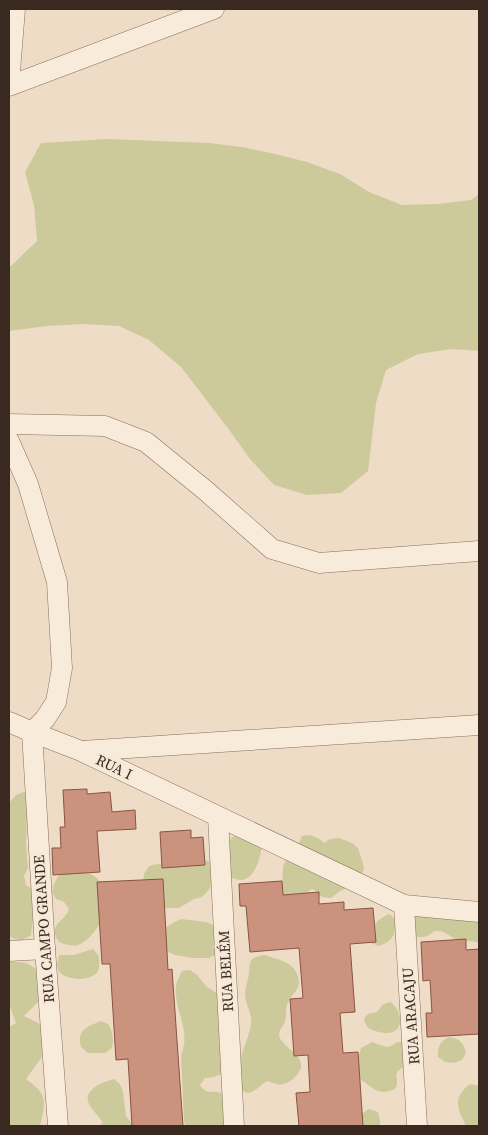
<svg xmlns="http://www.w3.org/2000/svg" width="488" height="1135" viewBox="0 0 488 1135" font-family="'Source Serif 4',serif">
	<rect width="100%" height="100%" fill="#eedcc7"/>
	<!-- green -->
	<g fill="#ccca9b">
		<path d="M 108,139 L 209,143 L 242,147 L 275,154 L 307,162 L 340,174 L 369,192 L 402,205 L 437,204 L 471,200 L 479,194 L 479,351 L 452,349 L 418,354 L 386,370 L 376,403 L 368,471 L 341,493 L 307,495 L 274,485 L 250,459 L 230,431 L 181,367 L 149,340 L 119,326 L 83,324 L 47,326 L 9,331 L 9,267 L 12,265 L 37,241 L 34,205 L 25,172 L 41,143 Z"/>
		<path d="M 24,792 L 28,792 L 26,844 L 28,868 L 24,876 L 26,885 L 32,889 L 33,919 L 31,935 C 22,942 18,941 9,936 L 9,803 L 16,795 Z"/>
		<path d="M 236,835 L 262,847 C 260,858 255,878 242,880 C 238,880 234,879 230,877 L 223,859 L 231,838 Z"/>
		<path d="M 310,835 L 318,838 L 324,843 L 330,839 L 339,838 L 352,843 L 358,848 L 363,864 L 364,869 L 361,877 L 352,886 L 340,891 L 331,898 L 322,897 L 316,891 L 312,889 L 308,891 L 303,903 L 281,909 L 283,866 L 287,858 L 297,848 L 302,836 Z"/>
		<path d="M 204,860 L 211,862 L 212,884 L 208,891 L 202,897 L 194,899 L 179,908 L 163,908 L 143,883 L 144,874 L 149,866 L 157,864 L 173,865 Z"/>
		<path d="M 86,872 C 103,878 103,888 104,904 C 104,907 105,912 104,916 C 101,925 88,942 78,945 C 72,947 64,944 59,942 C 47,924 64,923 69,909 L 64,902 L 56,899 L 52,892 L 54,884 L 58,876 L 65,874 Z"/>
		<path d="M 408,912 L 479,914 L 479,943 C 472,940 465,942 458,940 C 452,938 448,934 443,932 C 442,931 435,931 434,931 C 427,938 422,938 412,936 Z"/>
		<path d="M 389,914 C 394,917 395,919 395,924 C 396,937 391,941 379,946 L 371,943 L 369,940 C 373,925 375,921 389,914 Z"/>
		<path d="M 181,919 L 206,922 L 214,925 L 216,954 L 209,958 L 193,958 L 175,955 L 160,948 C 162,928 163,928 181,919 Z"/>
		<path d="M 93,949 L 99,956 C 99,960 100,967 98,971 C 92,982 65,981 59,971 C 56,966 58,960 59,955 L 74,955 Z"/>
		<path d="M 265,955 C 272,958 280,959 287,963 C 296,968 302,979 297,989 C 294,994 289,999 287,1005 C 285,1010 287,1016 285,1021 C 284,1026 279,1029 279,1035 C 280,1048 314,1057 296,1076 C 292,1081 283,1086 276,1084 C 273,1083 271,1082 268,1081 C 260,1084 257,1092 247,1093 L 239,1088 C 239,1079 238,1069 240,1061 C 243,1048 249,1037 251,1024 C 253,1015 245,1004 245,994 C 245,989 247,984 248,979 C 252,965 244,958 265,955 Z"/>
		<path d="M 9,962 C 22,961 31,963 40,973 L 41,998 L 36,1004 L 24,1016 L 46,1027 L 48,1042 L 41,1058 L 26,1079 C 48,1095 46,1100 40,1126 L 9,1126 L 9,1027 L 16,1023 L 9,1004 Z"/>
		<path d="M 190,970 L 197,975 L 207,987 L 221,996 L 225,1010 L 218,1026 L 220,1034 L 219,1043 L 224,1058 L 221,1074 L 214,1077 L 205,1078 L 200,1085 C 206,1094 209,1091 218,1092 C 221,1093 224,1094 226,1095 L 230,1126 L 186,1126 L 184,1122 L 181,1055 C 192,1030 173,1010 176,985 C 177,981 180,975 182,971 Z"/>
		<path d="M 390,1002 C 398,1006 405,1023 396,1030 C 389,1036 376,1032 368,1028 L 364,1021 L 365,1017 L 368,1014 L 377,1012 L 382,1005 Z"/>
		<path d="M 101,1021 L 108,1024 C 113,1032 114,1038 112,1048 L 105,1053 L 88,1053 L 81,1047 C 77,1030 86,1027 101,1021 Z"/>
		<path d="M 449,1037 C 460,1039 463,1042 466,1053 L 462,1060 L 454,1063 L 445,1062 L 438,1057 C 438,1046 439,1042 449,1037 Z"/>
		<path d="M 372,1042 L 383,1046 L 387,1047 L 391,1046 L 398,1042 L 406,1043 L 406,1066 C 388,1075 402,1077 395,1089 C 375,1098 371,1084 356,1077 L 355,1058 L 359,1055 L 361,1048 Z"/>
		<path d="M 114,1079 L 120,1084 L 123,1092 L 126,1116 L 134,1126 L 98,1126 L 103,1123 C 99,1116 92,1110 89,1104 C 82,1089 104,1082 114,1079 Z"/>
		<path d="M 470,1084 L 479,1086 L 479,1126 L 466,1126 C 457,1108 452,1098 470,1084 Z"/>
		<path d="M 369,1109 L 378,1112 L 380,1120 L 380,1126 L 359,1126 C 359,1119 362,1112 369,1109 Z"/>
	</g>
	<!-- building -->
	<g fill="#cb927e" stroke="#885443">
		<path d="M 87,789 L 87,794 L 110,792 L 112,812 L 135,810 L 136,829 L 97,831 L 100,872 L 53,875 L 52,848 L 61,848 L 60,827 L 65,827 L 63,790 Z"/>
		<path d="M 191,830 L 191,838 L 203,837 L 205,865 L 162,868 L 160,832 Z"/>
		<path d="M 163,879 L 168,970 L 172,969 L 183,1126 L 132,1126 L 128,1059 L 116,1060 L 110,964 L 102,964 L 97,882 Z"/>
		<path d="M 282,881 L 283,895 L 319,892 L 319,904 L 344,902 L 344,910 L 373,908 L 376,942 L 350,944 L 355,1012 L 340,1013 L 343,1053 L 358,1052 L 363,1126 L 299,1126 L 296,1093 L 310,1092 L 308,1055 L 294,1056 L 290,999 L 303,998 L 299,948 L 250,952 L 246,906 L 240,906 L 239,884 Z"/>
		<path d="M 466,939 L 466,950 L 479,949 L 479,1034 L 427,1037 L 426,1013 L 432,1013 L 430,980 L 423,981 L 421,942 Z"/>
	</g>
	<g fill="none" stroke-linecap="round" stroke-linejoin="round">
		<defs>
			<g id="minor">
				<path d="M 9,84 L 15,9"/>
				<path d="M 9,86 L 214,9"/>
				<path d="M 9,424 L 105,426 L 146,442 L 205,490 L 272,549 L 319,563 L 479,551"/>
				<path d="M 9,441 L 28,484 L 57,582 L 62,668 L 56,702 L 45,719 L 32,732 L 45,949 L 58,1126"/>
				<path d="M 9,722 L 32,732 L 81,751 L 404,905 L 479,912"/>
				<path d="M 82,751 L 479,725"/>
				<path d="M 218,817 L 234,1126"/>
				<path d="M 404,905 L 417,1126"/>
				<path d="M 9,951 L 45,949"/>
			</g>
		</defs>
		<!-- minor casing -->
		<use href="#minor" stroke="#896e5d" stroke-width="21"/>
		<!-- minor -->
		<use href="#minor" stroke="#f8ebda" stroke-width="20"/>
	</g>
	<g text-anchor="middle" stroke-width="4.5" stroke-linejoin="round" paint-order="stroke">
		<!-- street labels -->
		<g font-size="15" fill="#3a2920" stroke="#f5e8d6">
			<text transform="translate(114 767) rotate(26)" y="5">RUA I</text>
			<text transform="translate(44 929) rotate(-94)" y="5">RUA CAMPO GRANDE</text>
			<text transform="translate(226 971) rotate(-93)" y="5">RUA BELÉM</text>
			<text transform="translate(411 1016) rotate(-94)" y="5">RUA ARACAJU</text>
		</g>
	</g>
	<!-- border -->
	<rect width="488" height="1135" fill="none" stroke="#3a2920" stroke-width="20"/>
</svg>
